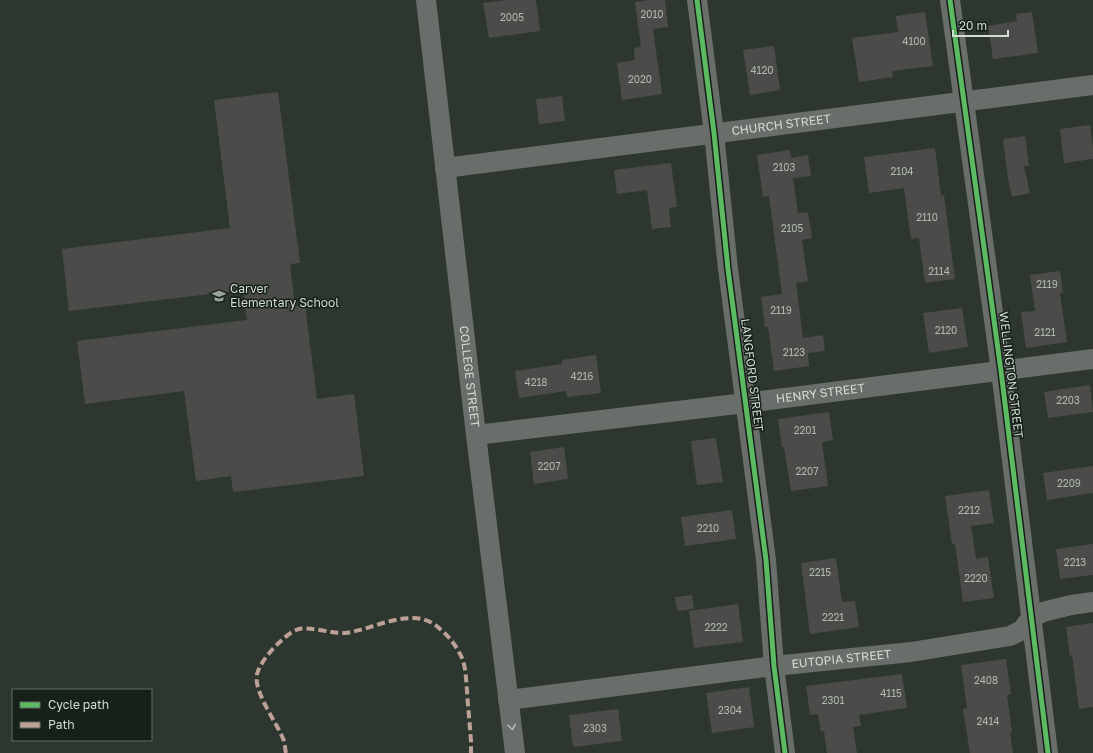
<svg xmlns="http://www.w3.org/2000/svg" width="1093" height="753" viewBox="0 0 1093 753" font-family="'Golos Text',sans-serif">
	<rect width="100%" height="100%" fill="#2d372f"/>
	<!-- building -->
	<g fill="#4b4c49">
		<path d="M 507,0 L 536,0 L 540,31 L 489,38 L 483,3 Z"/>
		<path d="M 649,0 L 665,0 L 668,27 L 653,29 L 662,94 L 622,100 L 617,63 L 635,60 L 634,48 L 641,47 L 635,2 Z"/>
		<path d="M 925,12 L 933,66 L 892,71 L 893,77 L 859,82 L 852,38 L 898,32 L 896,16 Z"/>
		<path d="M 1032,12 L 1038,53 L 993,59 L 988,26 L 1017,21 L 1016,14 Z"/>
		<path d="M 774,46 L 780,90 L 750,95 L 743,50 Z"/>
		<path d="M 278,92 L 300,263 L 290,264 L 295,306 L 305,305 L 317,399 L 354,394 L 364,476 L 233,492 L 231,476 L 196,481 L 184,391 L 85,404 L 77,341 L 247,320 L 243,290 L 69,311 L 62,249 L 230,228 L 214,100 Z"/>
		<path d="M 562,96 L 565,121 L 539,124 L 536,99 Z"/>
		<path d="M 1090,125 L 1093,148 L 1093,159 L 1064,163 L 1060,129 Z"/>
		<path d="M 1025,136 L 1029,166 L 1024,166 L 1030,193 L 1012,197 L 1008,179 L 1003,139 Z"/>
		<path d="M 935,148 L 941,196 L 944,195 L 955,279 L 925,283 L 919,238 L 911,239 L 904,188 L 869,193 L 864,157 Z"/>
		<path d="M 790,150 L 791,158 L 808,155 L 811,176 L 793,178 L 798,213 L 808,212 L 812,238 L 802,240 L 808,281 L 796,283 L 803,338 L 823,335 L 825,351 L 808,353 L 809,366 L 774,371 L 768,327 L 765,327 L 761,297 L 782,294 L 769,196 L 763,197 L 757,155 Z"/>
		<path d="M 671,163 L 677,207 L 669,208 L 671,227 L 652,229 L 647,190 L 617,194 L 614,170 Z"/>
		<path d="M 1060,271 L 1063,293 L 1060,293 L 1067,342 L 1026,348 L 1021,312 L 1035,311 L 1030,275 Z"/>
		<path d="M 962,308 L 968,347 L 929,353 L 923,313 Z"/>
		<path d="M 596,355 L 601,393 L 567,397 L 566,391 L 519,398 L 515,371 L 562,364 L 562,360 Z"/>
		<path d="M 1090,385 L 1093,412 L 1048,418 L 1044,392 Z"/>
		<path d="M 829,412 L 833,440 L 822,442 L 828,486 L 791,491 L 784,447 L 782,447 L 778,419 Z"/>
		<path d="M 716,438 L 723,482 L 697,485 L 691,441 Z"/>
		<path d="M 564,447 L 568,479 L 534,484 L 530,452 Z"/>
		<path d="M 1093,466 L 1093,493 L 1047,500 L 1043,473 Z"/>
		<path d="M 989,490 L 994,523 L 971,526 L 976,559 L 988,557 L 994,598 L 963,602 L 955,544 L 952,544 L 945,496 Z"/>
		<path d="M 732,510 L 736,539 L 685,546 L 681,517 Z"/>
		<path d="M 1093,544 L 1093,575 L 1060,579 L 1056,549 Z"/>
		<path d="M 836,558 L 842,602 L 855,601 L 859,627 L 810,634 L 801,563 Z"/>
		<path d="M 692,595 L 694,609 L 677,611 L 675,597 Z"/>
		<path d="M 738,604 L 743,642 L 694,648 L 689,611 Z"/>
		<path d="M 1093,623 L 1093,707 L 1079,709 L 1072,655 L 1070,656 L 1066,627 Z"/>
		<path d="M 1006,659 L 1011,694 L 1007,695 L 1012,733 L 1010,733 L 1013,753 L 970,753 L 963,709 L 967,708 L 961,665 Z"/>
		<path d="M 902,674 L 907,708 L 859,715 L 861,726 L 853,727 L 857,753 L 827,753 L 824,731 L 821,732 L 818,714 L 810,715 L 806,686 Z"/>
		<path d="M 749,687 L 754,727 L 712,733 L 706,693 Z"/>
		<path d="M 618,709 L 622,741 L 573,747 L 569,715 Z"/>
	</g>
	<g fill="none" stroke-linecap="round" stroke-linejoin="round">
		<!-- minor -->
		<g stroke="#696e6a" stroke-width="20">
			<path id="s1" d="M 426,0 L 476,435 L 515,753"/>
			<path d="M 697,0 L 714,133 L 728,269 L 766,560 L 774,666 L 785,753"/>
			<path d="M 950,0 L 1001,371 L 1048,753"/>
			<path id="s2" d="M 445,168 L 1093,85"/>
			<path id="s3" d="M 476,435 L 745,403 L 1093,359"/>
			<path id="s4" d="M 508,700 L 774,666 L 911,652 L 1010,636 L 1022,630 L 1031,618 L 1043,612 L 1071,605 L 1093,602"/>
		</g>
		<!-- quiet -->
		<path stroke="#bda197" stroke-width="4" stroke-dasharray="8 4" stroke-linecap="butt" d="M 286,753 C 285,749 285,745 284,741 C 278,724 253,692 257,674 C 261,659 283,636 296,630 C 307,625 332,634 345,633 C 368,630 389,618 413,618 C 423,618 433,622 440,629 C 449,636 457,647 462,658 C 466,668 466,680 467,691 C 468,708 470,725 471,742 L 471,753"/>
		<defs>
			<g id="cycleway">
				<path d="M 697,0 L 714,133 L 728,269 L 766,560 L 774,666 L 785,753"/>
				<path d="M 950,0 L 1001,371 L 1048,753"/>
			</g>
		</defs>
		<!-- cycleway casing -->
		<use href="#cycleway" stroke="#18201a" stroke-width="8"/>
		<!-- cycleway -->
		<use href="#cycleway" stroke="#5cba63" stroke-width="5"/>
	</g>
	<!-- one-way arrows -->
	<defs><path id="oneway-chevron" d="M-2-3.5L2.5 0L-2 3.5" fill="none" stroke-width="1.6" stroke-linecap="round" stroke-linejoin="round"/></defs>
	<use stroke="#b2bcb4" href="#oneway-chevron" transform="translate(512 727) rotate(83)"/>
	<!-- icons -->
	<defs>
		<symbol id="school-bare" viewBox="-9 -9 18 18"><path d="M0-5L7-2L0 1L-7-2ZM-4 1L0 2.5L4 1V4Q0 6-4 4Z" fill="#98a39a" stroke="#18201a" stroke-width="2.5" paint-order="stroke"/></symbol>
	</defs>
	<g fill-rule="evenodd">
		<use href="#school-bare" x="209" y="286" width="20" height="20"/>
	</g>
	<g text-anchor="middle" stroke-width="3" stroke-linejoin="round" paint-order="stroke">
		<!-- number labels -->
		<g font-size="10" fill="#b0b9b1">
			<text x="652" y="18">2010</text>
			<text x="512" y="21">2005</text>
			<text x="914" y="45">4100</text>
			<text x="762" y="74">4120</text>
			<text x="640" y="83">2020</text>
			<text x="784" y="171">2103</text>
			<text x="902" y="175">2104</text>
			<text x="927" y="221">2110</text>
			<text x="792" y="232">2105</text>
			<text x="939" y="275">2114</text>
			<text x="1047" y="288">2119</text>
			<text x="781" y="314">2119</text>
			<text x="946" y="334">2120</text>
			<text x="1045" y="336">2121</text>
			<text x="794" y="356">2123</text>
			<text x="582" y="380">4216</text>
			<text x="536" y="386">4218</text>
			<text x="1068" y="404">2203</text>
			<text x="805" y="434">2201</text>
			<text x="549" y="470">2207</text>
			<text x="807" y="475">2207</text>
			<text x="1069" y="487">2209</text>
			<text x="969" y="514">2212</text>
			<text x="708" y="532">2210</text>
			<text x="1075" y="566">2213</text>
			<text x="820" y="576">2215</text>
			<text x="976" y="582">2220</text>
			<text x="833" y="621">2221</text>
			<text x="716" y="631">2222</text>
			<text x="986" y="684">2408</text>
			<text x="891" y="697">4115</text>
			<text x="833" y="704">2301</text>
			<text x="730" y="714">2304</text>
			<text x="988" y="725">2414</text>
			<text x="595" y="732">2303</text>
		</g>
		<!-- street labels -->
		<g font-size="12" fill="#d2ddd4" stroke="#18201a">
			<text dy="4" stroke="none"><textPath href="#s2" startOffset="339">CHURCH STREET</textPath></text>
			<text transform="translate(752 375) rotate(83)" y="4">LANGFORD STREET</text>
			<text transform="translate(1011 375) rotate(83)" y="4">WELLINGTON STREET</text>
			<text dy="4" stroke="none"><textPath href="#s1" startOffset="379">COLLEGE STREET</textPath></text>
			<text dy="4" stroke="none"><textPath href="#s3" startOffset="347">HENRY STREET</textPath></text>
			<text dy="4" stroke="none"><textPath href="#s4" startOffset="336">EUTOPIA STREET</textPath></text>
		</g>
		<!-- poi labels -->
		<g font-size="12" fill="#d2ddd4" stroke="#18201a" text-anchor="start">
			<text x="230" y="293">Carver<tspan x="230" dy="14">Elementary School</tspan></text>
		</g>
	</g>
	<!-- legend -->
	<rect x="12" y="689" width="140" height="52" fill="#18201a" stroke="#626c64"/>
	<rect x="20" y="702" width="20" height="6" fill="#5cba63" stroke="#626c64"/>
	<text x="48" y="709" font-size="12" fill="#d2ddd4">Cycle path</text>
	<rect x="20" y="722" width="20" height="6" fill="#bda197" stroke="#626c64"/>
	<text x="48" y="729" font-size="12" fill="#d2ddd4">Path</text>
	<!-- scale -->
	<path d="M953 30v6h55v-6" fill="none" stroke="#d2ddd4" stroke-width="2"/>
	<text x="959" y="30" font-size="12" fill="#d2ddd4" stroke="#18201a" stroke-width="3" paint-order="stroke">20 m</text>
</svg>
